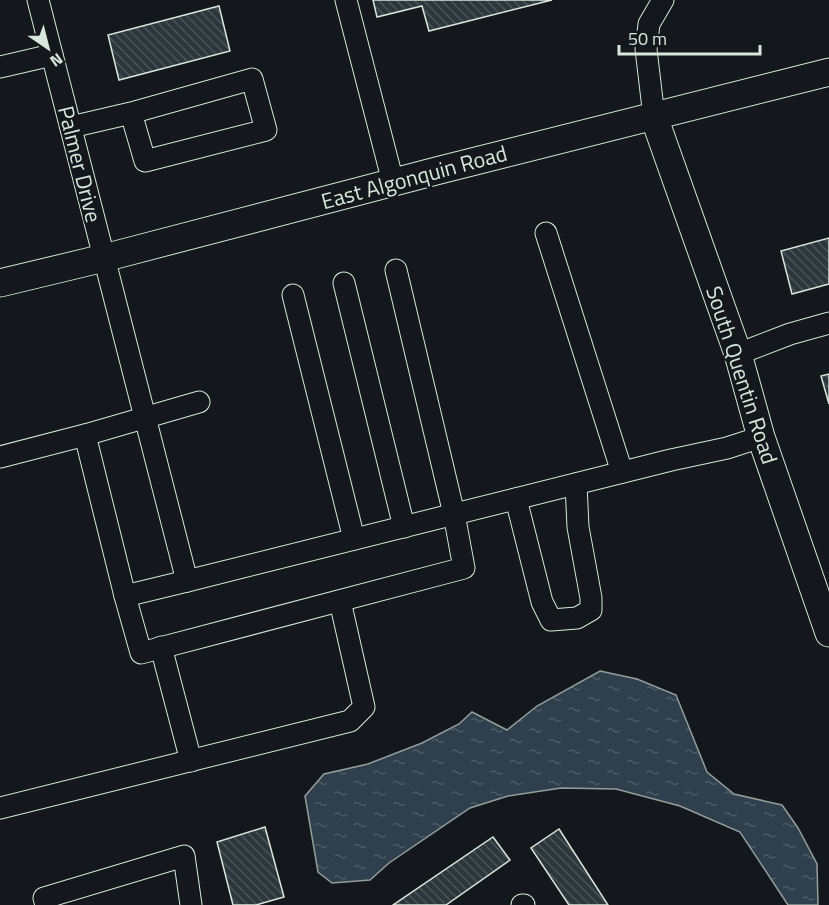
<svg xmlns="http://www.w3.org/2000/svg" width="829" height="905" viewBox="0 0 829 905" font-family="'Titillium Web',sans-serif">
	<defs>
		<pattern id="water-ripples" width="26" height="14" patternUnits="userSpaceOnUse" patternTransform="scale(1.5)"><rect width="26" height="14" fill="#2f3f4d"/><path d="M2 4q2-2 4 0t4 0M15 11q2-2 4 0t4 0" fill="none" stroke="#4c5b66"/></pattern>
		<pattern id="building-back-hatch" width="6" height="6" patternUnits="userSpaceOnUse" patternTransform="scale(1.5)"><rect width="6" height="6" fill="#2c363c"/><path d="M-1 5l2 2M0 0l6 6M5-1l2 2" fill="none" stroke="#4a5358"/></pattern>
	</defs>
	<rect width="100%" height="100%" fill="#14181c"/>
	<!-- water -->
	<path fill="url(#water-ripples)" stroke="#939e99" stroke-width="1.5" d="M 600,671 L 637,679 L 676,695 L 707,772 L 734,794 L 782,805 L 798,828 L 817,864 L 818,905 L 788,905 L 740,832 L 680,806 L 616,789 L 561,788 L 508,796 L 470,808 L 389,863 L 370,880 L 332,883 L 318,872 L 305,796 L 324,774 L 368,764 L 422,743 L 459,724 L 472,712 L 507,730 L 537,706 Z"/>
	<!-- building -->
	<g fill="url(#building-back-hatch)" stroke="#d8e6dc" stroke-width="1.5">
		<path d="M 373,0 L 552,0 L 429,31 L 422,6 L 377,17 Z"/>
		<path d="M 219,6 L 230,51 L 119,80 L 108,35 Z"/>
		<path d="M 829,238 L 829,284 L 792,294 L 781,251 Z"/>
		<path d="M 829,374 L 829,404 L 821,376 Z"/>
		<path d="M 265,827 L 284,897 L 256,905 L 233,905 L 217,842 Z"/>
		<path d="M 559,829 L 608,905 L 569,905 L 531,848 Z"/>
		<path d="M 493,837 L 510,860 L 446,905 L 393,905 Z"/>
	</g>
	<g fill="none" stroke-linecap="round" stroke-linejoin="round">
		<defs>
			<g id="minor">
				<path d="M 38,0 L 187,581 L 671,460 L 727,448 L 761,437"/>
				<path d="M 346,0 L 393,182"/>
				<path d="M 0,67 L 52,55"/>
				<path d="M 654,117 L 646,49 L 649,24 L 663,0"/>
				<path d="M 71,127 L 131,113 L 145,161 L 266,130 L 252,79 L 131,113"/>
				<path d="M 546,233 L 622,472"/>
				<path d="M 344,283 L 404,527"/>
				<path d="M 293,295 L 354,539"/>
				<path d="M 738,354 L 790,334 L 829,323"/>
				<path d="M 0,457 L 85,435"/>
				<path d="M 516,499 L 542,602 L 551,620 L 577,618 L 591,610 L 591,598 L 578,527 L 576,484"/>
				<path d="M 187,581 L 125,596 L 85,435 L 199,402"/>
				<path d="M 125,596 L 141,653 L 464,568 L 454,514 L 396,270"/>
				<path d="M 161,647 L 191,761"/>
				<path d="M 0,808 L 350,721 L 364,707 L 340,601"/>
				<path d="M 46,905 L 44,898 L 184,856 L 191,905"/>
				<path d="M 522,905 L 524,905"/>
			</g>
			<g id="major">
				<path d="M 654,117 L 738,354 L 761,437 L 829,633"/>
				<path d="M 0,283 L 104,258 L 440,170 L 829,72"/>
			</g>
		</defs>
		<!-- minor casing -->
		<use href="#minor" stroke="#d8e6dc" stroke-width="23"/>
		<!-- major casing -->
		<use href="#major" stroke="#d8e6dc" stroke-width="29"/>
		<!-- minor -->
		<use href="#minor" stroke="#14181c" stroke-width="21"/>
		<!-- major -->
		<use href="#major" stroke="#14181c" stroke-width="27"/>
	</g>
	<g text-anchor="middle" stroke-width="4.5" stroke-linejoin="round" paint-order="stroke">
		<!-- street labels -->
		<g font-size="22" fill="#d8e6dc" stroke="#14181c">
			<text transform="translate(80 164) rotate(76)" y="8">Palmer Drive</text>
			<text transform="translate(414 177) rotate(-15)" y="8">East Algonquin Road</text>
			<text transform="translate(742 375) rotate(72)" y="8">South Quentin Road</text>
		</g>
	</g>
	<!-- north arrow -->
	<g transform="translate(48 48) rotate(145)" stroke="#14181c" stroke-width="4.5" paint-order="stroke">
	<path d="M0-4.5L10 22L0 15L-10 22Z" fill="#d8e6dc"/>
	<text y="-9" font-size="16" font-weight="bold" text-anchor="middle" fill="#d8e6dc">N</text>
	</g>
	<!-- scale -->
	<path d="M619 45v9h141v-9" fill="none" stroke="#d8e6dc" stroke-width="3"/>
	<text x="628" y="45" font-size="18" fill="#d8e6dc" stroke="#14181c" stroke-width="4.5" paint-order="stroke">50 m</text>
</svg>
